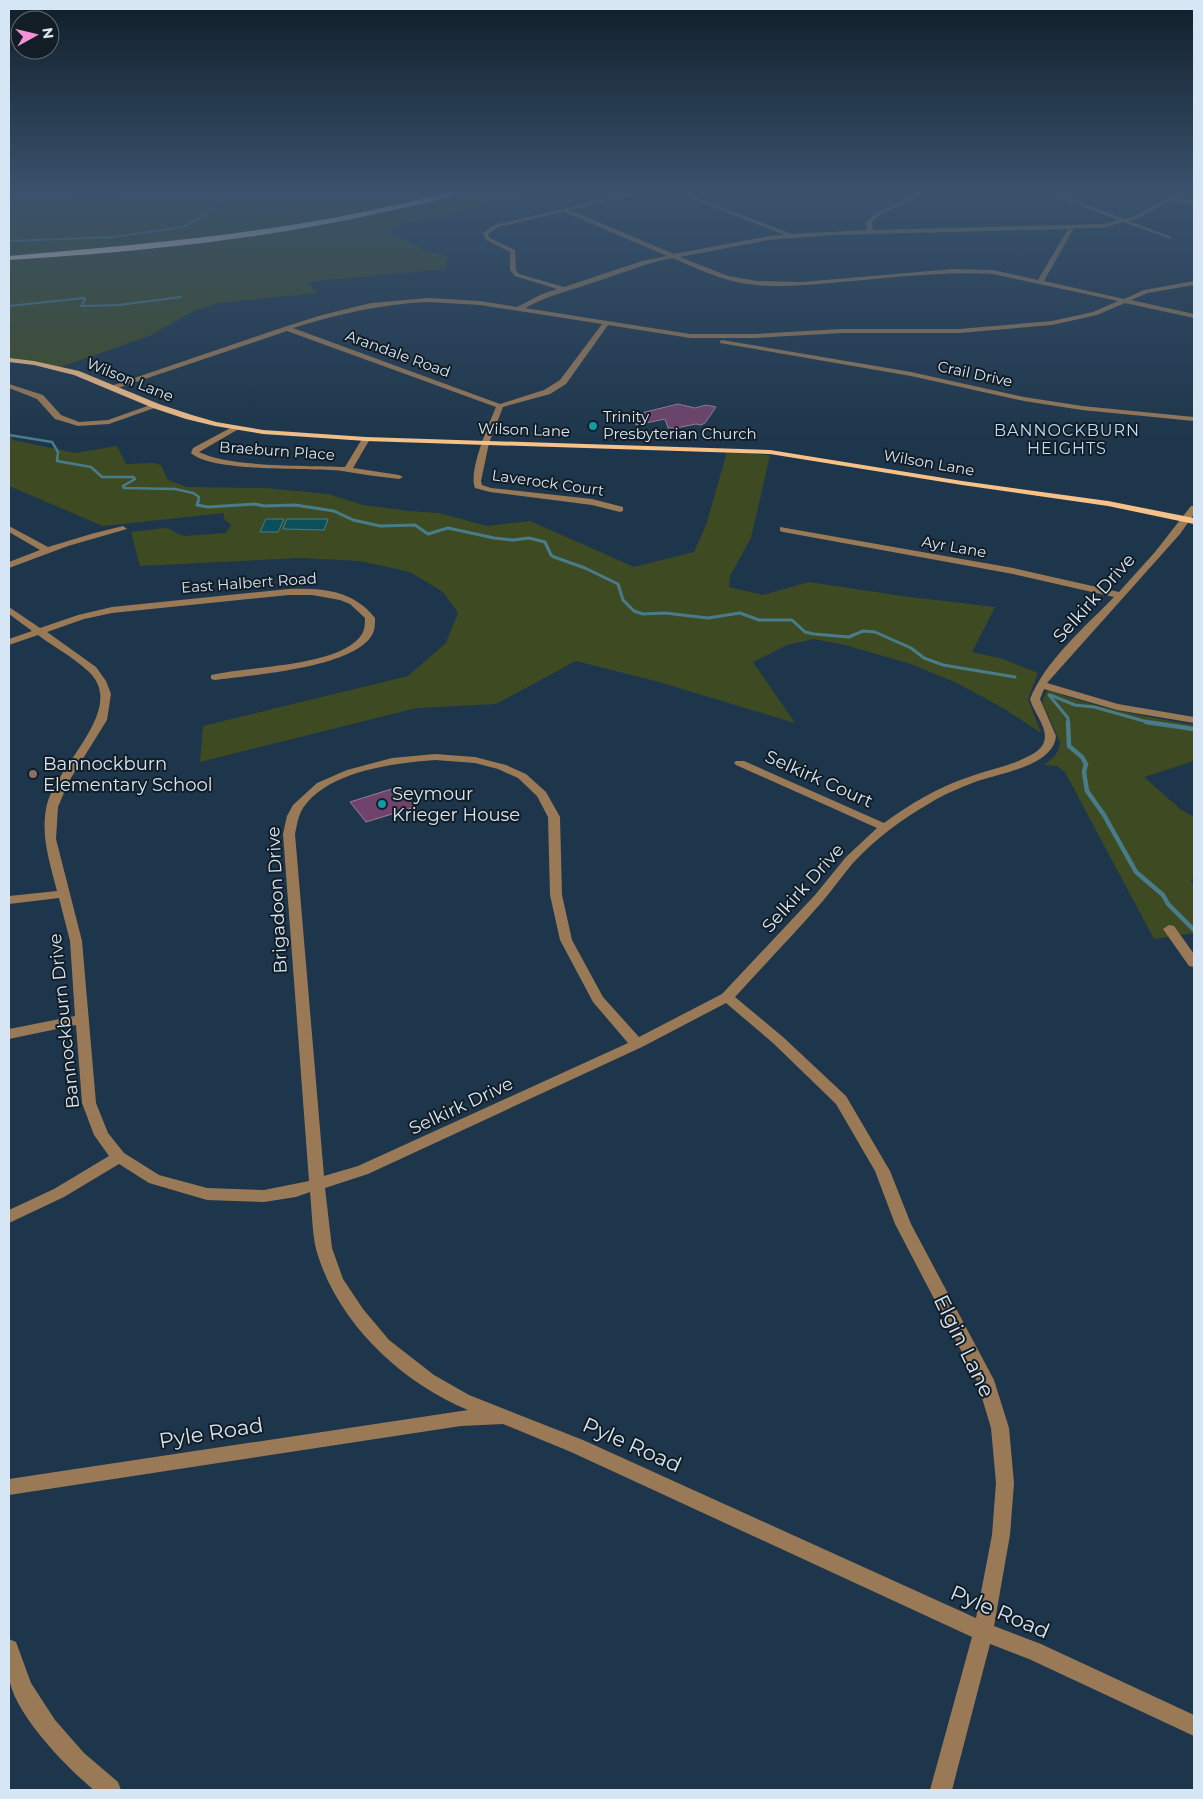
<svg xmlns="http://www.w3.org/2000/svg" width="1203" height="1799" viewBox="0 0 1203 1799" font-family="Montserrat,sans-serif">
	<rect width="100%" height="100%" fill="#1d364b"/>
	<!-- green -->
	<g fill="#3e4b22">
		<path d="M 9,191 L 79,191 L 77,201 L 120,198 L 123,196 L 120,191 L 135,195 L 142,191 L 553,191 L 403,224 L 389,231 L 422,249 L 448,257 L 445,269 L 308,282 L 317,293 L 218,303 L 196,310 L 149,336 L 58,368 L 9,360 Z"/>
		<path d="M 9,434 L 13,440 L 75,453 L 117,446 L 126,464 L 155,463 L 161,465 L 168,480 L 186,487 L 265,488 L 328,494 L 363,505 L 409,511 L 439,513 L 487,526 L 530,521 L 634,567 L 694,552 L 706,525 L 727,452 L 770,455 L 751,538 L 730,576 L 729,587 L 763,595 L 809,582 L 902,596 L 995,607 L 972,652 L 1003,659 L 1038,673 L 1028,699 L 1041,733 L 1003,708 L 959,684 L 911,664 L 845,645 L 814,639 L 787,645 L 753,662 L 795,723 L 659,682 L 576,661 L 496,704 L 417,708 L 200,762 L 203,726 L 408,676 L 446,643 L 458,613 L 443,592 L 410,572 L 360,561 L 301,558 L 140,566 L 131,532 L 164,528 L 170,529 L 178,534 L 185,536 L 226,533 L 231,525 L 224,519 L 224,513 L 103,526 L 9,486 Z"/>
		<path d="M 1048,690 C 1095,708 1144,716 1194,725 L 1194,761 L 1144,777 L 1180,809 L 1194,817 L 1194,878 L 1190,880 L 1194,884 L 1194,933 L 1154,939 L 1065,772 L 1057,766 L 1044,765 C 1052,759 1060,753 1060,742 L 1043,704 L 1043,698 Z"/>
	</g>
	<!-- water -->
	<g fill="#0b4f5d" stroke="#487c8a">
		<path d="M 266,519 L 284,519 L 278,532 L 260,532 Z"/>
		<path d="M 287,519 L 328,519 L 324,530 L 283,529 Z"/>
	</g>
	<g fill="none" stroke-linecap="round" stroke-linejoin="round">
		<!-- stream-far3 -->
		<g stroke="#487c8a" stroke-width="2">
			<path d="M 9,241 L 114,237 L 183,227 L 203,216 L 231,191"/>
			<path d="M 9,306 L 84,298 L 85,300 L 81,306 L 119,305 L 181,297"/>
		</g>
		<!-- stream-far2 -->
		<path stroke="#487c8a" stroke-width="2.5" d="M 9,435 L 52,442 L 58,452 L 57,461 L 91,467 L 102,477 L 133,477 L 135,479 L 123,486 L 124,488 L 175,489 L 193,493 L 199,497 L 198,503"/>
		<!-- stream-far1 -->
		<g stroke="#487c8a" stroke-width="3">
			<path d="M 198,501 L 197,505 L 208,507 L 255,504 L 264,506 L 295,505 L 334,511 L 353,520 L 380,526 L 415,525 L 428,534 L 448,528 L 494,538 L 513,540 L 529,538 L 545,542 L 551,555 L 554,557 L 585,568 L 618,584 L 623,600 L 634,611 L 643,614 L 665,613 L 708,618 L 740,613 L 759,620 L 792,620 L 805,632 L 814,634 L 849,637 L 863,631 L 875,632 L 911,648 L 924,658 L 943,665 L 1015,677"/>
			<path d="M 1049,695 L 1068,718 L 1068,723"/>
			<path d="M 1050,695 L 1075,705 L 1094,707 L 1151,723"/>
		</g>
		<!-- stream -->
		<g stroke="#487c8a" stroke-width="4.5">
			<path d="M 1068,722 L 1069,746 L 1082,757 L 1086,764 L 1084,772 L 1087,791 L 1104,815 L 1136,872 L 1163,895 L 1168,904 L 1194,930"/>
			<path d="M 1146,722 L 1194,729"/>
		</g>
	</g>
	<!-- building -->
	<g fill="#6f436b" stroke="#9a7e97">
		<path d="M 678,404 L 695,408 L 706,405 L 716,407 L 705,423 L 701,425 L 696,424 L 676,428 L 668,428 L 665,419 L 636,425 L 633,415 Z"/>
		<path d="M 398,787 L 415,807 L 366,822 L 350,802 Z"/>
	</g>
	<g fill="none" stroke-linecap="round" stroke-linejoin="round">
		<!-- minor -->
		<g fill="#9a7a56" fill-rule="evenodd">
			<path d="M 640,191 L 648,191 L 570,210 L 674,254 L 769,236 L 785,235 L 672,191 L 678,191 L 792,234 L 867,230 L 866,222 L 876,213 L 922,191 L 929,191 L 880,215 L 872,222 L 873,230 L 1104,224 L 1118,220 L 1044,191 L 1051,191 L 1124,219 L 1135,216 L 1180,191 L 1185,191 L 1174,198 L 1194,201 L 1194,205 L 1170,201 L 1139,218 L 1129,221 L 1171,237 L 1171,239 L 1123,222 L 1104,228 L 1074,228 L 1044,281 L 1124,299 L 1144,290 L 1194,281 L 1194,285 L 1148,293 L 1131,300 L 1194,314 L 1194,318 L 1125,303 L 1097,315 L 1052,325 L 959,333 L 842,333 L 755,338 L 690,338 L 608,325 L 566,384 L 550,394 L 503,407 L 489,443 L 481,481 L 482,485 L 491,488 L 592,499 L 623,507 L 623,511 L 620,512 L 592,505 L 490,492 L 475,488 C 468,471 489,424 496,407 L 287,331 L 115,389 L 108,387 L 284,327 L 322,315 L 371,303 L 428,298 L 480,301 L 517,307 L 542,294 L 557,289 L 515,276 L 510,270 L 510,252 L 486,240 L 483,233 L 494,225 ZM 564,212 L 667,256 L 642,261 L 564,287 L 519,274 L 516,270 L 515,250 L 490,238 L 488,234 L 498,227 ZM 1068,229 L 1038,280 L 993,270 L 953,269 L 802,282 L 757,281 L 728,276 L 680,257 L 769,240 L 833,235 ZM 673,258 C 695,268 717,278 741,283 C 774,289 807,285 840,282 C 891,278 942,271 993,274 L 1118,301 L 1093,312 L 1052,321 L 959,329 L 842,329 L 755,334 L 690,334 L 525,308 C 549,295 572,290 598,281 C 623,273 646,263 673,258 ZM 428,302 L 480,305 L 602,324 L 560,380 L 544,390 L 500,404 L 293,328 C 338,314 381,304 428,302 Z"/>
			<path d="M 722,340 L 911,372 L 1024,397 L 1082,406 L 1194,417 L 1194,421 L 1082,410 L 1024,401 L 911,376 L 720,343 L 720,341 Z"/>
			<path d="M 9,384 L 43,395 L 61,415 L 79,422 L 108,420 L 153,404 L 160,406 L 109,424 L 78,426 L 55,419 L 37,399 L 9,388 Z"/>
			<path d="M 234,426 L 238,428 L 237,430 L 199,452 C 231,468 308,465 345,467 L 362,439 L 366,437 L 370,439 L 353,468 L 399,475 L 403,477 L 399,479 C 380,477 361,474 342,471 C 310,467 213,473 191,453 L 193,448 Z"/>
			<path d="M 1191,506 L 1194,506 L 1194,514 L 1180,534 L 1047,683 L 1118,704 L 1194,717 L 1194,723 L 1117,710 L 1044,689 L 1040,699 L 1056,736 C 1054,766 997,774 975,782 C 960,788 944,794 930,803 C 902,819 875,839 853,863 C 842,876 833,889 822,902 C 794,934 764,965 735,997 L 783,1037 L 846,1096 L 890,1171 L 911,1224 L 994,1380 L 1009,1428 L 1014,1483 L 1010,1535 L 994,1626 L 1041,1644 L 1194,1715 L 1194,1736 L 1029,1659 L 990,1644 L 952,1790 L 930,1790 L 972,1637 L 571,1452 L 503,1424 L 461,1426 L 9,1495 L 9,1479 L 468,1410 C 400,1382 336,1321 316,1249 C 312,1231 312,1211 310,1192 L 296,1197 L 264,1202 L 207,1200 L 149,1183 L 119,1164 L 64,1197 L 9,1223 L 9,1210 L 54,1189 L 109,1156 L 94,1135 L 82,1103 L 76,1025 L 9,1039 L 9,1029 L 75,1016 L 70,941 L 59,898 L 9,904 L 9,896 L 57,891 C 50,863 41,838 46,809 C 52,768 130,709 88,671 C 73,657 54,647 38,635 L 9,645 L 9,639 L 32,631 L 9,614 L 9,607 L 40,628 L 78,615 L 112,607 L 289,589 C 322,588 353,590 375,618 C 375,623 375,629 373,633 C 357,668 250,675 215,680 L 211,679 L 211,675 C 247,666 342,667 362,634 C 365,629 365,623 365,618 L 350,604 L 340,600 L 312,595 L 289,595 L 112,613 L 84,619 L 47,632 L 96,667 L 106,681 L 111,694 L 107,720 L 69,781 L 58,807 L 56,839 L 82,941 L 96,1103 L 108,1133 L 124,1153 L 159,1175 L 207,1188 L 264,1190 L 309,1181 L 283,834 L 287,816 L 293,805 L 317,783 L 347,770 L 392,758 L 435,754 L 475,757 L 506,765 L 526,774 L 546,792 L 560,817 L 562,895 L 572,940 L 603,997 L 639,1037 L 722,994 L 815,895 L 846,857 L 877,828 L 736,765 L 734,763 L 736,761 L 744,761 L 884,823 C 910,804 938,787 969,777 C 984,771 1001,768 1016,762 C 1025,758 1041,752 1044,742 C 1049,728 1033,712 1030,699 C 1045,661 1086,626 1114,597 L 1013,574 L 783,532 L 780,531 L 780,527 L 1013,568 L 1119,592 L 1155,552 ZM 435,760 L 475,763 L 498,769 L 518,778 L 537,796 L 548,817 L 550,895 L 560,940 L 593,1002 L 628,1043 L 358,1166 L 324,1176 L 295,834 C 297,825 298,816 303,808 C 328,771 394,763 435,760 ZM 726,1003 L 773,1043 L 836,1104 L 875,1171 L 895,1224 L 977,1381 L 991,1428 L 996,1483 L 992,1535 L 976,1618 L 583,1440 L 469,1395 L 434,1375 L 389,1340 L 363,1309 L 343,1279 L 332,1248 L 325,1188 L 368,1174 L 642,1047 Z"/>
			<path d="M 9,526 L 48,547 L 91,534 L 123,526 L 127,529 L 68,546 L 9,568 L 9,562 L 40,550 L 9,532 Z"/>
			<path d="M 1169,925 L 1174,926 L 1194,954 L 1194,967 L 1189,966 L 1163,929 Z"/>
			<path d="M 9,1639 L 16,1642 L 31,1683 L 55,1720 L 84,1753 L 118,1782 L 121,1790 L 94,1790 C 67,1768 13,1713 9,1677 C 7,1665 8,1651 9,1639 Z"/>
		</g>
		<!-- major -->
		<path fill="#f7c187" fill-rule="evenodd" d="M 9,358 L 34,361 L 79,371 L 159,404 L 192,415 L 216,422 L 263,430 L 366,437 L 770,450 L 962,481 L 1108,501 L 1194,518 L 1194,524 L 1108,506 L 962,485 L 770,454 L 366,441 L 263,434 L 215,426 L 186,419 L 153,408 L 74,375 L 34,365 L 9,362 Z"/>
		<!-- highway -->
		<path fill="#f8e8d7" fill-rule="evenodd" d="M 451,191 L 460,191 C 447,200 402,208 384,212 C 261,240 134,252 9,260 L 9,256 C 158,243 306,231 451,191 Z"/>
	</g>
	<!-- sky -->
	<linearGradient id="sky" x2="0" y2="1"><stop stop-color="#101e29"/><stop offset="0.43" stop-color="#3a526c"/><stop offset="1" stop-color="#3a526c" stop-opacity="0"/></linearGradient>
	<rect width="1203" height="443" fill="url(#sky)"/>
	<!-- markers -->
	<g fill="#0f9aa8" stroke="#121d26" stroke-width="2">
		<circle cx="593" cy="426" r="5"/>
		<circle cx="382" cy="804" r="5"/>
	</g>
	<circle fill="#8d6e63" stroke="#121d26" stroke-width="2" cx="33" cy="774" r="5"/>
	<g text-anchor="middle" stroke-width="4" stroke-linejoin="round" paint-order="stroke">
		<!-- far-street labels -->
		<g font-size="15" fill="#d7e6f4" stroke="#121d26">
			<text transform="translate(398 354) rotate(20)" y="5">Arandale Road</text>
			<text transform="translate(975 374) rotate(12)" y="5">Crail Drive</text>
			<text transform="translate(130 380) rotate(22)" y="5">Wilson Lane</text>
			<text transform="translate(524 430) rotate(2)" y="5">Wilson Lane</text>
			<text transform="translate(277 451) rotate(4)" y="5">Braeburn Place</text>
			<text transform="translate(929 463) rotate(10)" y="5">Wilson Lane</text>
			<text transform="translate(548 483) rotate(8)" y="5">Laverock Court</text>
			<text transform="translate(954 547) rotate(10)" y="5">Ayr Lane</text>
			<text transform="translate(249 583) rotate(-4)" y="5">East Halbert Road</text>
		</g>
		<!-- far-poi labels -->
		<g font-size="15" fill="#d7e6f4" stroke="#121d26" text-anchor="start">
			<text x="603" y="422">Trinity<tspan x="603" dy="17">Presbyterian Church</tspan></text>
		</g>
		<!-- far-neighbourhood labels -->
		<g font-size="16" letter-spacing="1" fill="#bedcf7" stroke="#121d26">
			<text x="1067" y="436">BANNOCKBURN<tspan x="1067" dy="18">HEIGHTS</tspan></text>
		</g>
		<!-- street labels -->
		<g font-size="18" fill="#d7e6f4" stroke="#121d26">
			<text transform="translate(1094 598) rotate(-48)" y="6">Selkirk Drive</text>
			<text transform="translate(819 779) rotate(24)" y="6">Selkirk Court</text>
			<text transform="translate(803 888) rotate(-48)" y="6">Selkirk Drive</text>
			<text transform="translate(277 900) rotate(-93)" y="6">Brigadoon Drive</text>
			<text transform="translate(64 1021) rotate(-96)" y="6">Bannockburn Drive</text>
			<text transform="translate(461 1106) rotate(-25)" y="6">Selkirk Drive</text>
		</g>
		<!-- poi labels -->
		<g font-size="18" fill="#d7e6f4" stroke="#121d26" text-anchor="start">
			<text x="43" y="770">Bannockburn<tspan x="43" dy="21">Elementary School</tspan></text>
			<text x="392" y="800">Seymour<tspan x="392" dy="21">Krieger House</tspan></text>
		</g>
		<!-- near-street labels -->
		<g font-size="21" fill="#d7e6f4" stroke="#121d26">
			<text transform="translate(964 1346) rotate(64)" y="7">Elgin Lane</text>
			<text transform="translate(211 1433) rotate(-9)" y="7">Pyle Road</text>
			<text transform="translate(632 1445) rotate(24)" y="7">Pyle Road</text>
			<text transform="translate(1000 1612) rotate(23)" y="7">Pyle Road</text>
		</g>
	</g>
	<!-- border -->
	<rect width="1203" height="1799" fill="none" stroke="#d7e6f4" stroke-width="20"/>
	<!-- north arrow -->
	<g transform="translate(35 35) rotate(82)"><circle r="24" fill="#121d26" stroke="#616d78"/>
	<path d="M0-4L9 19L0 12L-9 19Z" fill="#f391d6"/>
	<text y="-8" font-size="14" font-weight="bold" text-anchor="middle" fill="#d7e6f4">N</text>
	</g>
</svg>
